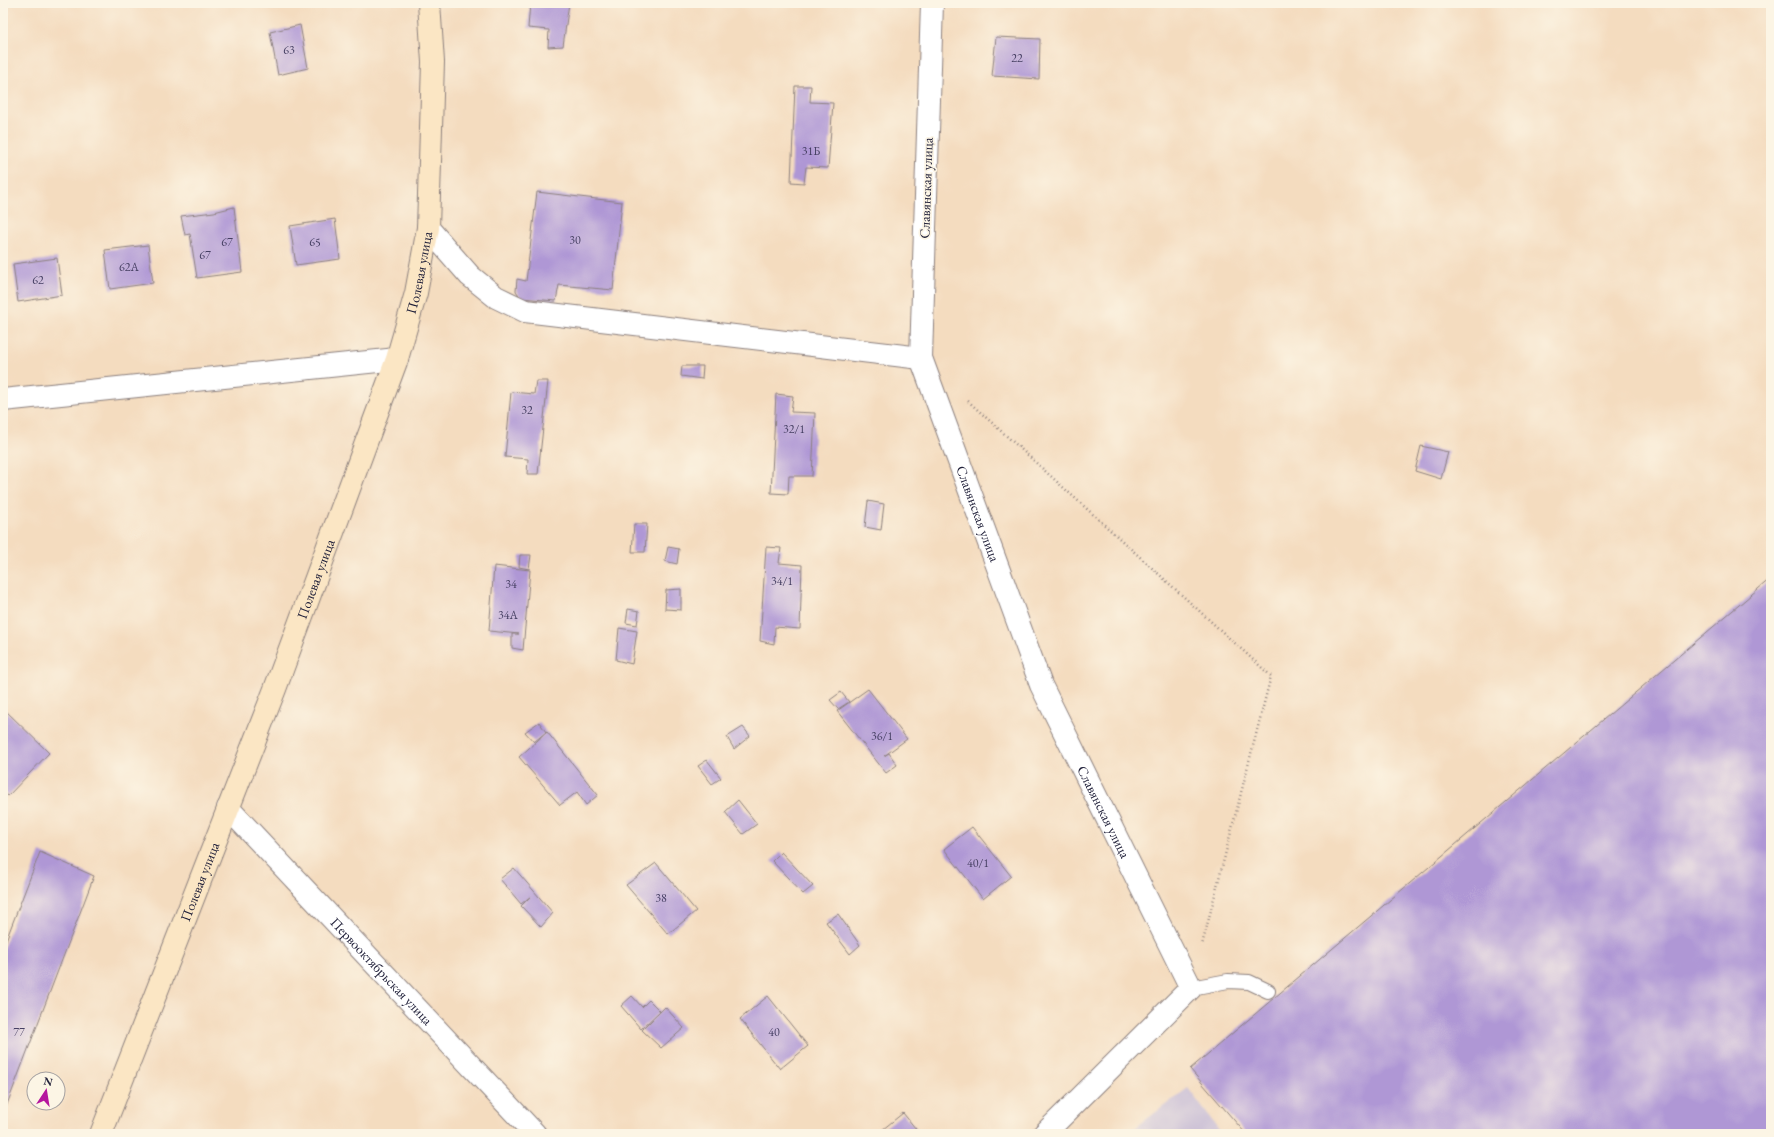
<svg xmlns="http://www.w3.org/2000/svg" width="1774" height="1137" viewBox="0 0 1774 1137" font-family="'EB Garamond',serif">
	<rect width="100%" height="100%" fill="#fcf5e5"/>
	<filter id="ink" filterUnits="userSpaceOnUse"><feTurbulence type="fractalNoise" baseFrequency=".025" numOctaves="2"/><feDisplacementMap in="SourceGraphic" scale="8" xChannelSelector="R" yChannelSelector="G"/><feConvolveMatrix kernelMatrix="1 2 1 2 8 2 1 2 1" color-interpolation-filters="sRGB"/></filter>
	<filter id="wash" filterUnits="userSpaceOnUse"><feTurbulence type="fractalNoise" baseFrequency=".012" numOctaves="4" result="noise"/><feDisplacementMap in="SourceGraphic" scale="16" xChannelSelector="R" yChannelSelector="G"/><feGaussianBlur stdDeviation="0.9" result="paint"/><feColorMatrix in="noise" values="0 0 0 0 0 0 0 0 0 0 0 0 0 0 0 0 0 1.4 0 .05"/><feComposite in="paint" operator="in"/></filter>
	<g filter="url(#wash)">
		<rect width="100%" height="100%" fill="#f4dcbf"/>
		<!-- industrial -->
		<path fill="#cabfd6" d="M 1188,1088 L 1222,1134 L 1127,1134 Z"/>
		<g id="blocks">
			<!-- building -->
			<g fill="#af97d5">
				<path d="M 530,3 L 569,3 L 563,46 L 548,47 L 549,30 L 528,28 Z"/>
				<path d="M 300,25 L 308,68 L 278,75 L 270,32 Z"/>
				<path d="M 996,37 L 1040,39 L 1039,79 L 992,76 Z"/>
				<path d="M 795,86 L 811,86 L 810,102 L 833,103 L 828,168 L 806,167 L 804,183 L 791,182 Z"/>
				<path d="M 537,192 L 622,202 L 613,290 L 559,285 L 556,301 L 521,298 L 516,291 L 517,279 L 526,281 Z"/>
				<path d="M 234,207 L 242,272 L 197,278 L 190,234 L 185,235 L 181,216 L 214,212 Z"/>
				<path d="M 335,219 L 340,259 L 296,265 L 290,226 Z"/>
				<path d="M 148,245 L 153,283 L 110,289 L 105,250 Z"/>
				<path d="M 57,258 L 62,295 L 18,302 L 13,264 Z"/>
				<path d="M 682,366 L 703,366 L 702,379 L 681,376 Z"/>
				<path d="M 536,381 L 548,381 L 538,474 L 527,474 L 528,459 L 505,457 L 511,392 L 534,394 Z"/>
				<path d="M 776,394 L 793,396 L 791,412 L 815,413 L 812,476 L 789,476 L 788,494 L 771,493 Z"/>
				<path d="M 1421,446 L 1448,452 L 1441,479 L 1415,471 Z"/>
				<path d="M 868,501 L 884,504 L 881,530 L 865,527 Z"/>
				<path d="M 634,524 L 647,524 L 645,552 L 632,552 Z"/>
				<path d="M 668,547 L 679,549 L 677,564 L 665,561 Z"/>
				<path d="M 766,547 L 781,548 L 779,563 L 802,565 L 800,629 L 775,627 L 774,644 L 760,641 Z"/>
				<path d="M 520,555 L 531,555 L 529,569 L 519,567 Z"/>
				<path d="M 494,566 L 530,570 L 523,650 L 512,648 L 512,634 L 519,634 L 489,631 Z"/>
				<path d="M 1771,578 L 1771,1134 L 1246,1134 L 1190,1069 Z"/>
				<path d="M 681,589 L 681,610 L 665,609 L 666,590 Z"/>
				<path d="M 628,609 L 639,611 L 637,625 L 626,623 Z"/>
				<path d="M 619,628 L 637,631 L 632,664 L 616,660 Z"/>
				<path d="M 868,689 L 907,739 L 884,756 L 889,753 L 897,765 L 886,773 L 837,711 Z"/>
				<path d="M 841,692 L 849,702 L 838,709 L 830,700 Z"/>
				<path d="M 3,708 L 49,753 L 8,796 L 3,791 Z"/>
				<path d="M 539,722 L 546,732 L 534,742 L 525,732 Z"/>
				<path d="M 743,727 L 750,736 L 734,749 L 727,737 Z"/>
				<path d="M 547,732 L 598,795 L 586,805 L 577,792 L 560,805 L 519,757 Z"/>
				<path d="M 707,760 L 721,778 L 712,784 L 698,766 Z"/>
				<path d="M 738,800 L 757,824 L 743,834 L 725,812 Z"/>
				<path d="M 972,827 L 1011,876 L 983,899 L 944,849 Z"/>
				<path d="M 40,852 L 94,876 L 3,1115 L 3,948 Z"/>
				<path d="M 781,852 L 813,886 L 803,894 L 772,861 Z"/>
				<path d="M 656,863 L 696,911 L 668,934 L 626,885 Z"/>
				<path d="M 514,868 L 553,913 L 541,927 L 521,906 L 531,896 L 521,904 L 500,879 Z"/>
				<path d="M 838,914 L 860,945 L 850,954 L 826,922 Z"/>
				<path d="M 632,996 L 642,1007 L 649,1000 L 660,1011 L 641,1029 L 621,1006 Z"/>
				<path d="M 768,996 L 808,1046 L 780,1069 L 740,1019 Z"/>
				<path d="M 665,1007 L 684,1028 L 661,1048 L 642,1030 Z"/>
				<path d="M 903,1113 L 920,1134 L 877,1134 Z"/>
			</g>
		</g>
	</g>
	<g filter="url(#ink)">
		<use href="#blocks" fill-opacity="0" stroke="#8b7f7d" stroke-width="1"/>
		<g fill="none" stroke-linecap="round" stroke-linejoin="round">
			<defs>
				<path id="lane" d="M 1191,988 L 1228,981 L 1249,982 L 1268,991"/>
				<g id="street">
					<path id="s1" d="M 932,3 L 921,358 L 1041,685 L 1191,988 L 1044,1134"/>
					<path d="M 428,228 L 470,276 L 496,297 L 525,311 L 921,358"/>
					<path d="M 3,400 L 397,359"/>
					<path id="s2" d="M 228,808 L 535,1134"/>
				</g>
				<g id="secondary">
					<path id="s3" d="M 101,1134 L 275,689 L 397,359 L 416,293 L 428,228 L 433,62 L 429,3"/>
				</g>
			</defs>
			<!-- lane casing -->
			<use href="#lane" stroke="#8b7f7d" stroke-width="16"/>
			<!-- street casing -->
			<use href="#street" stroke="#8b7f7d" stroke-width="24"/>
			<!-- secondary casing -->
			<use href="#secondary" stroke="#8b7f7d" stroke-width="24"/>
			<!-- path -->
			<path stroke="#8b7f7d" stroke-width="2.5" stroke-dasharray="1 3" stroke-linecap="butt" d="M 968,401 L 1271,676 L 1202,945"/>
			<!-- lane -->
			<use href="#lane" stroke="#fff" stroke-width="14"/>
			<!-- street -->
			<use href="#street" stroke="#fff" stroke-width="22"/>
			<!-- secondary -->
			<use href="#secondary" stroke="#fbe6c4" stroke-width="22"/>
		</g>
	</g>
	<g text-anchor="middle" stroke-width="3.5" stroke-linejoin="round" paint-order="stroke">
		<!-- number labels -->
		<g font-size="12" fill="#453f62">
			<text x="289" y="54">63</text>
			<text x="1017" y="62">22</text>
			<text x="811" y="155">31Б</text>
			<text x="575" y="244">30</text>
			<text x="227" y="246">67</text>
			<text x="315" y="246">65</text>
			<text x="205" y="259">67</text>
			<text x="129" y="271">62А</text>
			<text x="38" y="284">62</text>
			<text x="527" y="414">32</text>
			<text x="794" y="433">32/1</text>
			<text x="782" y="585">34/1</text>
			<text x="511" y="588">34</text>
			<text x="508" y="619">34А</text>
			<text x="882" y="740">36/1</text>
			<text x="978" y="867">40/1</text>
			<text x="661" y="902">38</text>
			<text x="19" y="1036">77</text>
			<text x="774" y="1036">40</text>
		</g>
		<!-- street labels -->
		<g font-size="14" fill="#22223b" stroke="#fcf5e5">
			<text transform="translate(926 188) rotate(-88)" y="5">Славянская улица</text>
			<text dy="5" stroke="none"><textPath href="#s3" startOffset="919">Полевая улица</textPath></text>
			<text dy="5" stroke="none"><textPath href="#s1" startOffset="521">Славянская улица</textPath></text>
			<text dy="5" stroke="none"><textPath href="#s3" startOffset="595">Полевая улица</textPath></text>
			<text dy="5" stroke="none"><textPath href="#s1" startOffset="845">Славянская улица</textPath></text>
			<text dy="5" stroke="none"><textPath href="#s3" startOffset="271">Полевая улица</textPath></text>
			<text dy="5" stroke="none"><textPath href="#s2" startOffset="224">Первооктябрьская улица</textPath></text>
		</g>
	</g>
	<!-- margin -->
	<rect width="1774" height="1137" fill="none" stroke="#fcf5e5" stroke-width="16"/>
	<!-- north arrow -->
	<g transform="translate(46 1091) rotate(12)"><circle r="19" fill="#fcf5e5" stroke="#a5a1a1"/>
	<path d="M0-3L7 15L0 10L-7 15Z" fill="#b5179e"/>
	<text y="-6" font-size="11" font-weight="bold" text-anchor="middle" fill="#22223b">N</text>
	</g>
</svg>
